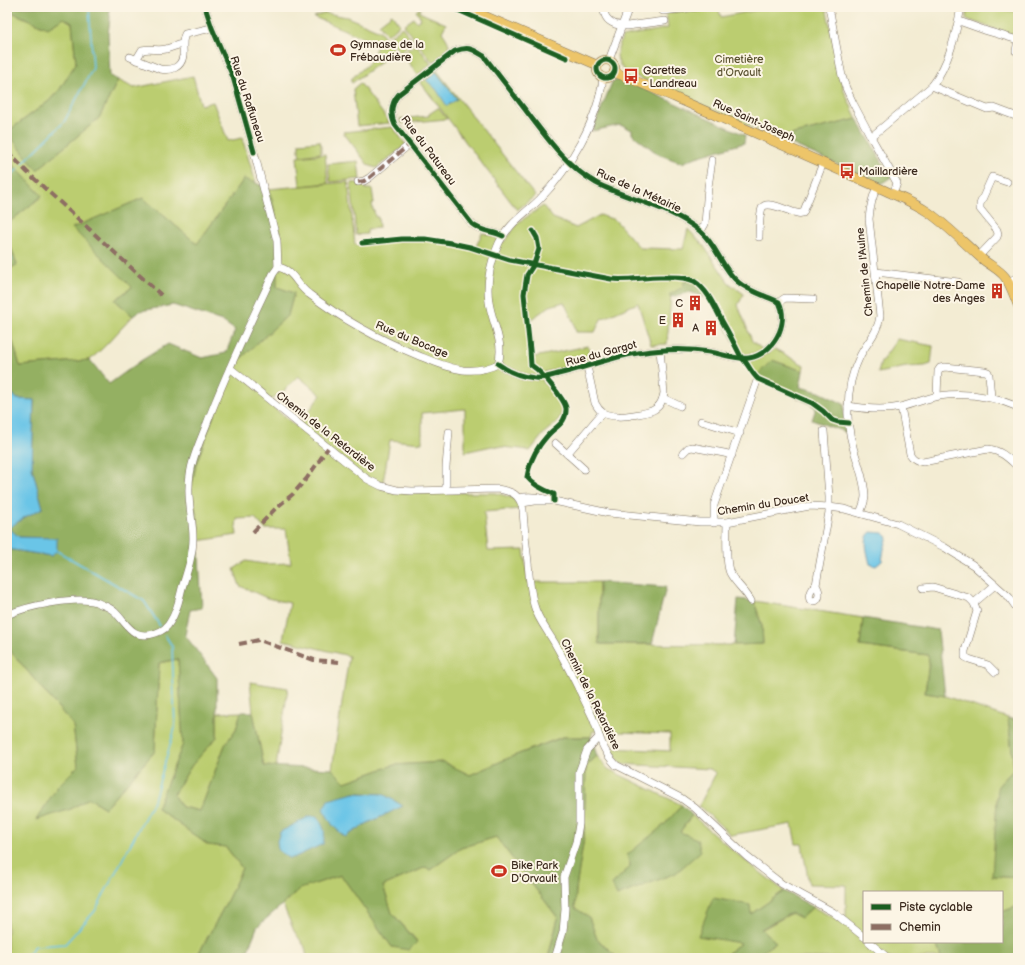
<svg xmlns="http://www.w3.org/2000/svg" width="1025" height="965" viewBox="0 0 1025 965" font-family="'Balsamiq Sans',sans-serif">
	<rect width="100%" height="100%" fill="#fcf5e5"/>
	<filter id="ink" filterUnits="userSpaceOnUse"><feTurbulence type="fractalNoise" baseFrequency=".025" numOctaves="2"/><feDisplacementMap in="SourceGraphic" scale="8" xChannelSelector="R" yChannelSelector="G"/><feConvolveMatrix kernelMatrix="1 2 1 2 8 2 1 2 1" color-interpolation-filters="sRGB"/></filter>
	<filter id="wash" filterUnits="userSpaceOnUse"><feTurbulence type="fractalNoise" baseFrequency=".012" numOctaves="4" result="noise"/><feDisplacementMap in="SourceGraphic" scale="16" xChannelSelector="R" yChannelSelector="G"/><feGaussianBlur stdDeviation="0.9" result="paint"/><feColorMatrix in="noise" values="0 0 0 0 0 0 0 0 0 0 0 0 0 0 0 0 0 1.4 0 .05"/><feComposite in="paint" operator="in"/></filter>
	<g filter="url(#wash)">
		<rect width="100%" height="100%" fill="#f3ecd3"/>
		<!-- green -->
		<g fill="#bbcd70" stroke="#7b7c47" fill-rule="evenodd">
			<path d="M 718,7 L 721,17 L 773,7 L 826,7 L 844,91 L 857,119 L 778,138 L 733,119 L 622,70 L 623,69 C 613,57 618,50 622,37 L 668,28 L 666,13 Z"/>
			<path d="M 968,7 L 987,7 L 1018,12 L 1018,37 L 966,19 Z"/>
			<path d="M 420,8 L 421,9 L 419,12 L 446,24 L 442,32 C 455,50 449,52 433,63 L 404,25 L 414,18 L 417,22 L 421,18 L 416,11 Z"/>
			<path d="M 7,10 L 47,28 L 64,18 L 72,23 L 76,63 L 60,89 L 49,101 L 7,132 L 37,170 L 99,118 L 118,80 L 134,88 L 193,76 L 201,105 L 213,102 L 228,141 L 242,138 L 256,183 L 244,179 L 197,244 L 143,198 L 73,228 L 132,287 L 115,300 L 133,316 L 105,346 L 90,360 L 20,366 L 7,322 L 7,270 L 17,264 L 7,236 L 7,224 L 42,196 L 7,158 Z"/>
			<path d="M 325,13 L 347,17 L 380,31 L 395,51 L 352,83 L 350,80 L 369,63 L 378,44 L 314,17 Z"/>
			<path d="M 392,14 L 400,25 L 387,35 L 379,24 Z"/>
			<path d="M 402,27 L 414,42 L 400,52 L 389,37 Z"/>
			<path d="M 416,44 L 431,64 L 418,75 L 402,54 Z"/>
			<path d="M 434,67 L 535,196 L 517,210 L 418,79 Z"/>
			<path d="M 360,83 L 390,123 L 357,126 L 353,89 Z"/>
			<path d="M 438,108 L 447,119 L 402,123 L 400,119 L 429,116 L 429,114 Z"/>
			<path d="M 393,127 L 406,145 L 376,168 L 368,165 L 343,132 Z"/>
			<path d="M 320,141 L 321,146 L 321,153 L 300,156 L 299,151 L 299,143 Z"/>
			<path d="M 325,154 L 328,183 L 300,186 L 297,157 Z"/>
			<path d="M 358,161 L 360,179 L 330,182 L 328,164 Z"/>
			<path d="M 348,182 L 355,245 C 376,243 398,240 420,240 C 439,241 457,246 475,249 L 482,233 L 494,236 L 504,242 L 519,222 L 543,206 L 553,218 L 576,228 L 600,215 L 615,220 L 640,248 L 683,249 L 688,229 L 703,245 L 729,283 L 744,294 L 738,305 L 752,341 L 768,354 L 775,349 L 804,365 L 803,371 L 772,360 L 755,377 L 742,361 L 738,349 L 711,298 L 690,291 L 671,295 L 667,344 L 651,345 L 638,303 L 601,319 L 595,332 L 576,332 L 574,323 L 564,302 L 550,306 L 530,320 L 534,357 L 588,346 L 591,359 L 567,367 L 542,373 L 543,382 L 558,398 L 562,406 L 561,416 L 556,423 L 545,432 L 530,451 L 521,449 L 492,446 L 465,452 L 465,409 L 422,413 L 422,443 L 390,440 L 382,489 L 396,492 L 496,493 L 513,498 L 520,509 L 484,512 L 488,551 L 524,550 L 528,582 L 599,582 L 599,644 L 734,645 L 763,644 L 762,626 L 754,601 L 863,618 L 860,646 L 928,655 L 929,662 L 925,693 L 945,696 L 1008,718 L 1014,769 L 998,786 L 993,876 L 1018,878 L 1018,906 L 1002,912 L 1002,892 L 864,892 L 864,942 L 936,942 L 941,958 L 754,958 L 776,942 L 761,930 L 792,913 L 801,917 L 813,907 L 836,919 L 846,916 L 846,885 L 809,884 L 802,844 L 796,844 L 792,824 L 731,835 L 699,806 L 716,773 L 710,769 L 620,764 L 610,748 L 670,751 L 670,734 L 593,731 L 591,737 L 562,737 L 511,757 L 470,775 L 443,762 L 394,765 L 345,782 L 332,769 L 349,656 L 283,640 L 290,603 L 267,598 L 240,586 L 234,569 L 246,561 L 264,564 L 291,563 L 286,529 L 265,529 L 255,518 L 237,519 L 236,527 L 237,535 L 198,541 L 198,522 L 191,490 L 196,464 L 223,390 L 238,361 L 288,315 L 294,293 L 277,287 L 272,199 L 268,189 ZM 298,376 L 321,395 L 297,427 L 269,404 L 273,398 L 283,392 Z"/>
			<path d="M 365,182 L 366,189 L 372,189 L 374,203 L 372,203 L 373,210 L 374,210 L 375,217 L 378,217 L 379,228 L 367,229 L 367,234 L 356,235 L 351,183 Z"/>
			<path d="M 897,339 L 933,346 L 931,364 L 925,366 L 906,367 L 878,373 L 881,362 Z"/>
			<path d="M 7,647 L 73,725 L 78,766 L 58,786 L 71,809 L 89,798 L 105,808 L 155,751 L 159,663 L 178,659 L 183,744 L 157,808 L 208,845 L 226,847 L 242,868 C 229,899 213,928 196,958 L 7,958 Z"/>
			<path d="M 250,682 L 288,688 L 276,767 L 264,766 L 253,712 Z"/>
			<path d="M 241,712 L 236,729 L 225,745 L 200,811 L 182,807 L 173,795 L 192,765 L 217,737 L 217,713 Z"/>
			<path d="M 597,756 L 608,769 L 682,805 L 665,824 L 680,832 L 692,815 L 737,854 L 779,887 L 784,891 L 751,914 L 724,940 L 741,943 L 730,951 L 725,958 L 615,958 L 616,956 L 597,939 L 589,918 L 575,908 L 576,889 L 584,837 L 586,766 Z"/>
			<path d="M 496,837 L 558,918 L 548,958 L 307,958 L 305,947 L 294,931 L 283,905 L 300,889 L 341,875 L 392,947 L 417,941 L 392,913 L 383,886 L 426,867 L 430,870 L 461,848 Z"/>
		</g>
		<!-- forest -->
		<g fill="#94b062" stroke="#686d40" fill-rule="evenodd">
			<path d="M 7,7 L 109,7 L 110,18 L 108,34 L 110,76 L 118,80 L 99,118 L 37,170 L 7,132 L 49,101 L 60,89 L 76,63 L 72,23 L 64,18 L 48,28 L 7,10 Z"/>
			<path d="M 621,79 L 664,98 L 745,135 L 744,143 L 696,157 L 682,163 L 658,154 L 632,134 L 632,130 L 620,125 L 592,131 L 611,85 L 612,82 Z"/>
			<path d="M 857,119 L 891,177 L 881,184 L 778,138 Z"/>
			<path d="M 7,158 L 42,196 L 7,224 Z"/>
			<path d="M 244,179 L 256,183 L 268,189 L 272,199 L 281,240 L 281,258 L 277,274 L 277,287 L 294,293 L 288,315 L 238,361 L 223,390 L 196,464 L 191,490 L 198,522 L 198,541 L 202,608 L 190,610 L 185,635 L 217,678 L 217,737 L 192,765 L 173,795 L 182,807 L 200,811 L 225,745 L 236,729 L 241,712 L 253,712 L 264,766 L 332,769 L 345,782 L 394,765 L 443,762 L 470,775 L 511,757 L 563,737 L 591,737 L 597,756 L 586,766 L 584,837 L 576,889 L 575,908 L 589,917 L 597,939 L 616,956 L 615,958 L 548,958 L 558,918 L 496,837 L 461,848 L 430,870 L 426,867 L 383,886 L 392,913 L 417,942 L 409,950 L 392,947 L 341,875 L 300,889 L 257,927 L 245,958 L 196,958 C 213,928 229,899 242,868 L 226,847 L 208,845 L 157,808 L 183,744 L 178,659 L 159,663 L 155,751 L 105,808 L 89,798 L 71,809 L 36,820 L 58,786 L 78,766 L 73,725 L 7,647 L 7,549 L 51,556 L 57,539 L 19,537 L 8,528 L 25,517 L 43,508 L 32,468 L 34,400 L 17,399 L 10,391 L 7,394 L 7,322 L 20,366 L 90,360 L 109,384 L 142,360 L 168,344 L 202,358 L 226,353 L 235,330 L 222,321 L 173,305 L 140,311 L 133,316 L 115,300 L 132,287 L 72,228 L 143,198 L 197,244 ZM 354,793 L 383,794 L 402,806 L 366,824 L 346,836 Z"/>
			<path d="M 7,236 L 17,265 L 7,270 Z"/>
			<path d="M 686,281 C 695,285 701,290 707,297 L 707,298 L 690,292 L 671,297 L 669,295 L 683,287 L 684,282 Z"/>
			<path d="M 772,360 L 803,371 L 800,387 L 819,392 L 844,404 L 844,414 L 848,433 L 812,420 L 816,408 L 809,403 L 763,382 L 755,377 Z"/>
			<path d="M 599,582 L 666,587 L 652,644 L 599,644 Z"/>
			<path d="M 738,599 L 754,601 L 762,626 L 763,644 L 734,645 Z"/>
			<path d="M 863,618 L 938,630 L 945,696 L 925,693 L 929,662 L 928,655 L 860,646 Z"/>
			<path d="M 1008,718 L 1018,721 L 1018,878 L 992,876 L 998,786 L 1014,769 Z"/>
			<path d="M 682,805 L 692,815 L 680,832 L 697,839 L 701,851 L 676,873 L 617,896 L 612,884 L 630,867 L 627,855 L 665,824 Z"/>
			<path d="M 784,891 L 813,907 L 801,918 L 791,913 L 761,929 L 776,942 L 754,958 L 725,958 L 730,951 L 741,943 L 698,936 L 713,898 L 750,905 L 751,914 Z"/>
			<path d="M 1018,906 L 1018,958 L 941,958 L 936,942 L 1002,942 L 1002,912 Z"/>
		</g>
		<!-- water -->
		<g fill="#6ac5e7" stroke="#527882">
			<path d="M 436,72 L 457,99 L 447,106 L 436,89 L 426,80 Z"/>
			<path d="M 10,391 L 17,399 L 34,400 L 32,468 L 43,508 L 25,517 L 9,528 L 19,537 L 57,538 L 57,551 L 51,556 L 7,549 L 7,394 Z"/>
			<path d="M 871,532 L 883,533 L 888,537 L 884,549 L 882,561 L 876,566 L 870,564 C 868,555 862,538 871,532 Z"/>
			<path d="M 354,793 L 383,794 L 403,806 L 366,824 L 345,837 L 333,826 L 323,809 L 328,800 Z"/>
			<path d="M 310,816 L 317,816 C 324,828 326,830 323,844 L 293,858 L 288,858 L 278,850 L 277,841 L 280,832 Z"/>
		</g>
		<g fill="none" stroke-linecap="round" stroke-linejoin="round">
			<!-- stream -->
			<g stroke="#6ac5e7" stroke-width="1.5">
				<path d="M 23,163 L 64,122 L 93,68 L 89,7"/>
				<path d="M 7,179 L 19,168"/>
				<path d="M 7,249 L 12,260 L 7,264"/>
				<path d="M 7,378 L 10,391"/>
				<path d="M 57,551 L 144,601 L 160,626"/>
				<path d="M 24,958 L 35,946 L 65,944 L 95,911 L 154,800 L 175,728 L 172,646 L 165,635"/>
			</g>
		</g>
	</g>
	<g filter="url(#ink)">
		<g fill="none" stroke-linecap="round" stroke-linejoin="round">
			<defs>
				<g id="minor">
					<path d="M 603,7 C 604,10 604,14 606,17 C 610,24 620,26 627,26 L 665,21"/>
					<path d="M 663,7 L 663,11 L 699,7"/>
					<path d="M 829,7 L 842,76 L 846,88 L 853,103 L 871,137 L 897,183 L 893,195"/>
					<path d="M 959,21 L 987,31 L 1018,40 L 1016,51"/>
					<path d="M 130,57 L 160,69 C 171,71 181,68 183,56 C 184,47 181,43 185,34 L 212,28"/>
					<path d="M 136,60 L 142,50 C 150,48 158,51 166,49 C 171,48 176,45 182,44"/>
					<path d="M 609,60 L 629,7"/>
					<path d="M 932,86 L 987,109 L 994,108 L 1018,117"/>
					<path d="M 871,137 L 932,86 C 949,64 956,34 961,7"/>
					<path d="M 358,182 L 364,181 L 369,178 L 410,144"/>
					<path d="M 701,231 L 705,224 L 708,187 L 712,160"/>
					<path d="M 759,237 C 759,230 760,213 762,208 C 767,199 789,212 797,213 C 800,214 800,213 803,213 L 823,163"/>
					<path d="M 979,256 L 997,237 L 998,234 L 997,230 L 980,209 L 980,204 L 992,177 L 1007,182"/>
					<path d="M 278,267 C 294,270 296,285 309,294 C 342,319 378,339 417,355 C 432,361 447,368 463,370 C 475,371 488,369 498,364 C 505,343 492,323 489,302 C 486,283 491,261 499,243 C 508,224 526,213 540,199 C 569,169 599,119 603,77"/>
					<path d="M 876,272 L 958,282"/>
					<path d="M 1008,282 L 1018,277"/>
					<path d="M 779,302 L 785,298 L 813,299"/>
					<path d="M 498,364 C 509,372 521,377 535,378 C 543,379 551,376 558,374 C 585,368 610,357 638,353 C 661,349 686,348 710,352 C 723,354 736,360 749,358 C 773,354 790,324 779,302 C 766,296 748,291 738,282 C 722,269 717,245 700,231 C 671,207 629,200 596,183 C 568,167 549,141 530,116 C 515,96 499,76 484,56 C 472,49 469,46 455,51 L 399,94 C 391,103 390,114 395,125 L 472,224 C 481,232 493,231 503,236"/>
					<path d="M 587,366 L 595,403 C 597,407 599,410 603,413 C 607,415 613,416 618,416 C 624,417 650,413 655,409 C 660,406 663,399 664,393 L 660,350"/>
					<path d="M 230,368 L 367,479 L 381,486 L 397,490 L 412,491 L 497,489 C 512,491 520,494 523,510 C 524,528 526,545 528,562 C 529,576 530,591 534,605 C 537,618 547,630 554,642 C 568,666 580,691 592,716 C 600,735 600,748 616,765 L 681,798 L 695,808 L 747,857 L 782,884 L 833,912 L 864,937"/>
					<path d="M 937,396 L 938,371 L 940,368 L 945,367 L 985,371 L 988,372 L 989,375 L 991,397"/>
					<path d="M 663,398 L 680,406"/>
					<path d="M 848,406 C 865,409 883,411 900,407 C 914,404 926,398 939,396 C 967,392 992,396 1018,407"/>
					<path d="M 901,407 L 910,454 C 913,459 916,461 923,462 L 988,449 C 1002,451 1008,458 1018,467"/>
					<path d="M 701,421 L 740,433"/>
					<path d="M 555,443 L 584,469"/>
					<path d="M 683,453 L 688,448 L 692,447 L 724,453 L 732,455"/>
					<path d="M 567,454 L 602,413"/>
					<path d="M 446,490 L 446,467 L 449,432"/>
					<path d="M 519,498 C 531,495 542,498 554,501 L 535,501 L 522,503"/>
					<path d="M 554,501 L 609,513 L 700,522 L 727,522 L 788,510 L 810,506 L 829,507 L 844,509 L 898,524 L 944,547 L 973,565 L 1009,597 L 1018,610"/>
					<path d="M 860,513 C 862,508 865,502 865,496 C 865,485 861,473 858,463 C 852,446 847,427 848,409 C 848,392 852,372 860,356 C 867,342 878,333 880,316 L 869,219 C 870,208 872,197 877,187"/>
					<path d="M 727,522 C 727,534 725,563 730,573 C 735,583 745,590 751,601"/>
					<path d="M 714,523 L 714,505 L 757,381"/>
					<path d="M 816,585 C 811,588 808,594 810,600 L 813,601 L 817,600 C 821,595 819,590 816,585 L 829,512 L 829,497 L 824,431"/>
					<path d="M 923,588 L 933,587 L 969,598 L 974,603"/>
					<path d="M 7,615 C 27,606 76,596 96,602 C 102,605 110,607 115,612 C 128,625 133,641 156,633 C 162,631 167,628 170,622 C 177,612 179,600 182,588 C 187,572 193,555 193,538 C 193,521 188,504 189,487 C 189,465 198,446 206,426 C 225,374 250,324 273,274 L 278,267 L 277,241 L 254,152 L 233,77 L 212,28 L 205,7"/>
					<path d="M 995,672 L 988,665 L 969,659 L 965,657 L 965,651 L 977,611 L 974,603 L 995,585"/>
					<path d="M 869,942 L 888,958"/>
					<path d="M 555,958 L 563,932 L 565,909 L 564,877 L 576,842 L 579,824 L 579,772 L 587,750 L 599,737"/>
				</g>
				<g id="major">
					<path d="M 464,7 L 597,65"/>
					<circle cx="606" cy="69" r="9"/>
					<path d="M 614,72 L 674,97 L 884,190 C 899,197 915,203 928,212 C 947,225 964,243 981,258 C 989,265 999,269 1005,277 C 1011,285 1014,296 1018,305"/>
				</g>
			</defs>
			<!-- minor casing -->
			<use href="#minor" stroke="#7b6e5d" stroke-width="8"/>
			<!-- major casing -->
			<use href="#major" stroke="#7b6e5d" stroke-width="10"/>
			<!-- minor -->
			<use href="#minor" stroke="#fff" stroke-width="7"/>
			<!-- major -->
			<use href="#major" stroke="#edc569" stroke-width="9"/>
			<!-- quiet -->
			<g stroke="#8d6e63" stroke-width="4" stroke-dasharray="8 4" stroke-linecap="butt">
				<path d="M 7,151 L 27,172 L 161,295"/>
				<path d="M 358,182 L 364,181 L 369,178 L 410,144"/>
				<path d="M 253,532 L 276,508 L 293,494 L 307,478 L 328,448"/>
				<path d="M 239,644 L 259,640 L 314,660 L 339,662"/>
			</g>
			<defs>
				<g id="cycleway">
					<path d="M 205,7 L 212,28 L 233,77 L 254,152"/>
					<path d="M 451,7 L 567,58"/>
					<circle cx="606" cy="69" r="9"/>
					<path d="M 533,231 L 537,238 L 539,249 L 534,264 L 527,275 L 524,294 L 530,350 L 531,365 C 542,372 549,382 557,392 C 560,397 565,402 566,408 C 567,422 557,426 550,433 C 546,437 543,441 540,445 C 533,455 529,465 527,477 C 533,485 544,490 554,494 L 554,501"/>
					<path d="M 362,243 L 402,239 L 425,239 L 451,243 L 470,247 L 510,260 L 611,279 C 627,281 644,277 660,277 C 671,277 684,276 694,281 C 708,290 715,308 722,321 C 729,333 735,345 741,357 C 748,363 751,373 758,379 L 812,403 L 823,411 L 832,420 L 838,422 L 849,423"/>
					<path d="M 498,364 C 509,372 521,377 535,378 C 543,379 551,376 558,374 C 585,368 610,357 638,353 C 661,349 686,348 710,352 C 723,354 736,360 749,358 C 773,354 790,324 779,302 C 766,296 748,291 738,282 C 722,269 717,245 700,231 C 671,207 629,200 596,183 C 568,167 549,141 530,116 C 515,96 499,76 484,56 C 472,49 469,46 455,51 L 399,94 C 391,103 390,114 395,125 L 472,224 C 481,232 493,231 503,236"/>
				</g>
			</defs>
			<!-- cycleway casing -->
			<use href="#cycleway" stroke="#fcf5e5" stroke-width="8"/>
			<!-- cycleway -->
			<use href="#cycleway" stroke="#1b5e20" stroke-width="5"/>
		</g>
	</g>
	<!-- icons -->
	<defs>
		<symbol id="stadium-bare" viewBox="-9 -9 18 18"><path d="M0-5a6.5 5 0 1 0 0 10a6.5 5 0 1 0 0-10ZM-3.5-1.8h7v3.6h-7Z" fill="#c8321e" stroke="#fcf5e5" stroke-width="2.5" paint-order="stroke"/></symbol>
		<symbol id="bus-bare" viewBox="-9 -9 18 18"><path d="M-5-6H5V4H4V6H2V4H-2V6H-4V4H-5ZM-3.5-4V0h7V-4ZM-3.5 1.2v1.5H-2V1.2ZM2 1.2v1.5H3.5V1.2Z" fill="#c8321e" stroke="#fcf5e5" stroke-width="2.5" paint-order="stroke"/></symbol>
		<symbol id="building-bare" viewBox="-9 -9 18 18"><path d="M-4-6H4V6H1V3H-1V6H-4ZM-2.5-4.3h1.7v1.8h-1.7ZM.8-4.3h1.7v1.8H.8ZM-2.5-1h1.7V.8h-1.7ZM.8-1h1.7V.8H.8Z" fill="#c8321e" stroke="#fcf5e5" stroke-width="2.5" paint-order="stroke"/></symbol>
	</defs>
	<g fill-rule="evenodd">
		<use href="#stadium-bare" x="327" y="39" width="22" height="22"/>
		<use href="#bus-bare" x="620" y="65" width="22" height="22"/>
		<use href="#bus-bare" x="836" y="160" width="22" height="22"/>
		<use href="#building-bare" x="986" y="280" width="22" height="22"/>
		<use href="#building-bare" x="684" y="292" width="22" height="22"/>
		<use href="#building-bare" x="667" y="309" width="22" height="22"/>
		<use href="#building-bare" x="700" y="317" width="22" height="22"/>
		<use href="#stadium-bare" x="488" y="860" width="22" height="22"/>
	</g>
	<g text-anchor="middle" stroke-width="4" stroke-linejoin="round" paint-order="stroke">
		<!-- poi labels -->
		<g font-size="11" fill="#3b2a1e" stroke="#fcf5e5" text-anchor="start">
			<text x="350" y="48">Gymnase de la<tspan x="350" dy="13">Frébaudière</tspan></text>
			<text x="643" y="74">Garettes<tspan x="643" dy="13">- Landreau</tspan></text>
			<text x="859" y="175">Maillardière</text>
			<text x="985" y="289" text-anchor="end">Chapelle Notre-Dame<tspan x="985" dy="13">des Anges</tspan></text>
			<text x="683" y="307" text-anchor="end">C</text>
			<text x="666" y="324" text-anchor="end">E</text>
			<text x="699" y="332" text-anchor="end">A</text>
			<text x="511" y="869">Bike Park<tspan x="511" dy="13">D'Orvault</tspan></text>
		</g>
		<!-- park labels -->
		<g font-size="11" fill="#5b5332" stroke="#fcf5e5">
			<text x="739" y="63">Cimetière<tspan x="739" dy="13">d'Orvault</tspan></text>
		</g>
		<!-- street labels -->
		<g font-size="11" fill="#3b2a1e" stroke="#fcf5e5">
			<text transform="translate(248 99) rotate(72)" y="4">Rue du Raffuneau</text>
			<text transform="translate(754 120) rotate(24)" y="4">Rue Saint-Joseph</text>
			<text transform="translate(429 150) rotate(53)" y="4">Rue du Patureau</text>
			<text transform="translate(639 190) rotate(24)" y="4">Rue de la Métairie</text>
			<text transform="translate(864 272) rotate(-96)" y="4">Chemin de l'Aulne</text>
			<text transform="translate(412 339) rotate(23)" y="4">Rue du Bocage</text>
			<text transform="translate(601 353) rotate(-15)" y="4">Rue du Gargot</text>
			<text transform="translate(326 431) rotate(38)" y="4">Chemin de la Retardière</text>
			<text transform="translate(763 504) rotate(-9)" y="4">Chemin du Doucet</text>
			<text transform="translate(591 694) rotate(64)" y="4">Chemin de la Retardière</text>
		</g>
	</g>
	<!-- margin -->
	<rect width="1025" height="965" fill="none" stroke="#fcf5e5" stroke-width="24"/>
	<!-- legend -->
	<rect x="863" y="891" width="140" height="52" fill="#fcf5e5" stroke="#afa495"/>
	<rect x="871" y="904" width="20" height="6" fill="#1b5e20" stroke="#afa495"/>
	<text x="899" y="911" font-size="12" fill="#3b2a1e">Piste cyclable</text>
	<rect x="871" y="924" width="20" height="6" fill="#8d6e63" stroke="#afa495"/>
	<text x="899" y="931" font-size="12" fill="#3b2a1e">Chemin</text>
</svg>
